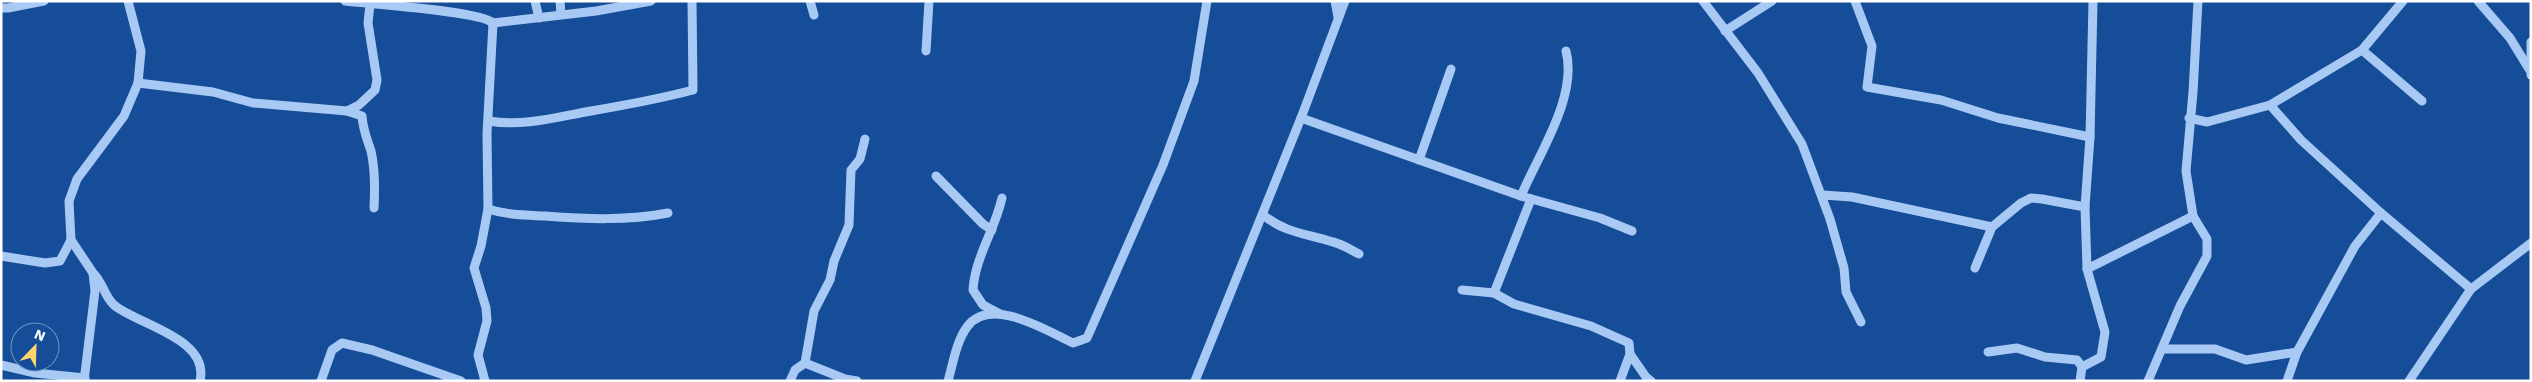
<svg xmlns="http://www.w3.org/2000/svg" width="2532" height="382" viewBox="0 0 2532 382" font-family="'Work Sans',sans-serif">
	<rect width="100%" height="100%" fill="#154d99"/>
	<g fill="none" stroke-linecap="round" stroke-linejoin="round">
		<!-- minor -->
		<g stroke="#a8c9f3" stroke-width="9">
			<path d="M 345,1 C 370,4 481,11 493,23 L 596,11 L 651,1"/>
			<path d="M 535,1 L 539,18"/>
			<path d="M 560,1 L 561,14"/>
			<path d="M 810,1 L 814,15"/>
			<path d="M 1335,1 L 1338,17"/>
			<path d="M 1703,1 L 1758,73 L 1802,144 L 1830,219 L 1844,268 L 1846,292 L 1861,322"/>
			<path d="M 1855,1 L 1872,46 L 1867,87 L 1941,100 L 1998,118 L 2090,137"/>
			<path d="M 2478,1 L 2510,38 L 2529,69"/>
			<path d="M 1,8 L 8,8 L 44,1"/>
			<path d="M 1725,31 L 1772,1"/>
			<path d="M 2531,42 L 2531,75"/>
			<path d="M 2362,50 L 2422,101"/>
			<path d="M 926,51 L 929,1"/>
			<path d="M 138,83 L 213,92 L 253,103 L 347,111 L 359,105 L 375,90 L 377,80 L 368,23 L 370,4"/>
			<path d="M 2270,105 L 2301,140 L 2381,213 L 2471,289 L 2531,243"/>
			<path d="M 347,111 L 362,116 C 363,130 367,139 371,151 C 375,169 375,190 374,208"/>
			<path d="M 1301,118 L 1521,196 L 1600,218 L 1632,231"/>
			<path d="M 2189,118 L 2207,122 L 2270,105 L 2362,50 L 2403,1"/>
			<path d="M 489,121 C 523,127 557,117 591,111 C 626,105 659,99 693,90 L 692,1"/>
			<path d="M 1419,160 L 1451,69"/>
			<path d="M 936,176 L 983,224 L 992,230"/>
			<path d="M 1823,195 L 1852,197 L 1992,227"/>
			<path d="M 1521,196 C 1538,155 1578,97 1566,51"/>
			<path d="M 1531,199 L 1494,293 L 1514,304 L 1591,326 L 1629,343 L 1630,354 L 1620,381"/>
			<path d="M 488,209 C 507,215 525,215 545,216 C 586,219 627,221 668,213"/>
			<path d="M 1263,215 C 1287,234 1306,233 1333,242 C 1342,244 1351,250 1359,254"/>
			<path d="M 1,256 L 45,263 L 60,261 L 71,240"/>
			<path d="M 1975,268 L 1992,227 L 2021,203 L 2031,198 L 2042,199 L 2085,207"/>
			<path d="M 2087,269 L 2193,216 L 2186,171 L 2193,92 L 2198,1"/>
			<path d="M 93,273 C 103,282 104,296 114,305 C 138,325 210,338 200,381"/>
			<path d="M 1462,290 L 1494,293"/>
			<path d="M 1000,314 L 983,305 L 973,290 C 975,257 995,230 1002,198"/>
			<path d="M 2162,349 L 2215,349 L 2246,360 L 2297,352"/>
			<path d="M 1988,352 L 2017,348 L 2045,357 L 2077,360 L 2082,367 L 2080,381"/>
			<path d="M 1630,354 L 1646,377 L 1651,381"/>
			<path d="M 805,363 L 845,379 L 857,381"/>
			<path d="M 1,365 L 35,373 L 85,378"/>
			<path d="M 2082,367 L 2101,357 L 2105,332 L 2087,269 L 2085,207 L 2090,137 L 2093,1"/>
			<path d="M 84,381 L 95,291 L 93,273 L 71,240 L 69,201 L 77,179 L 124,116 L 138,83 L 141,51 L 128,1"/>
			<path d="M 321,381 L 332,350 L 342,343 L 372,350 L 461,381"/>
			<path d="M 485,381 L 478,355 L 487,321 L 486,308 L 474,268 L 481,246 L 488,209 L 487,134 L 493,23"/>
			<path d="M 790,381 L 795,370 L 805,363 L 814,311 L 830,280 L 834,261 L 849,225 L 851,170 L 860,159 L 865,139"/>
			<path d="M 948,381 C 953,364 956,342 967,327 C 990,295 1047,331 1073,343 L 1087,338 L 1163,165 L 1194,81 L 1207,1"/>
			<path d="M 1195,381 L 1301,118 L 1345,1"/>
			<path d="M 2148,381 L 2180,306 L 2207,256 L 2207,239 L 2193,216"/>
			<path d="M 2287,381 L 2297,352 L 2355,246 L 2381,213"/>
			<path d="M 2409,381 L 2471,289"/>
		</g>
	</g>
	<!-- border -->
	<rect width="2532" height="382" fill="none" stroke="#ffffff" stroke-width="5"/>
	<!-- north arrow -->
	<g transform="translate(35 347) rotate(23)"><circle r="24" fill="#154d99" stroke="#7394c2"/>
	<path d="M0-4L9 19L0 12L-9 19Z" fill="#ffd569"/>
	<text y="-8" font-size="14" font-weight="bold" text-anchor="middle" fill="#ffffff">N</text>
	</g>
</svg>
